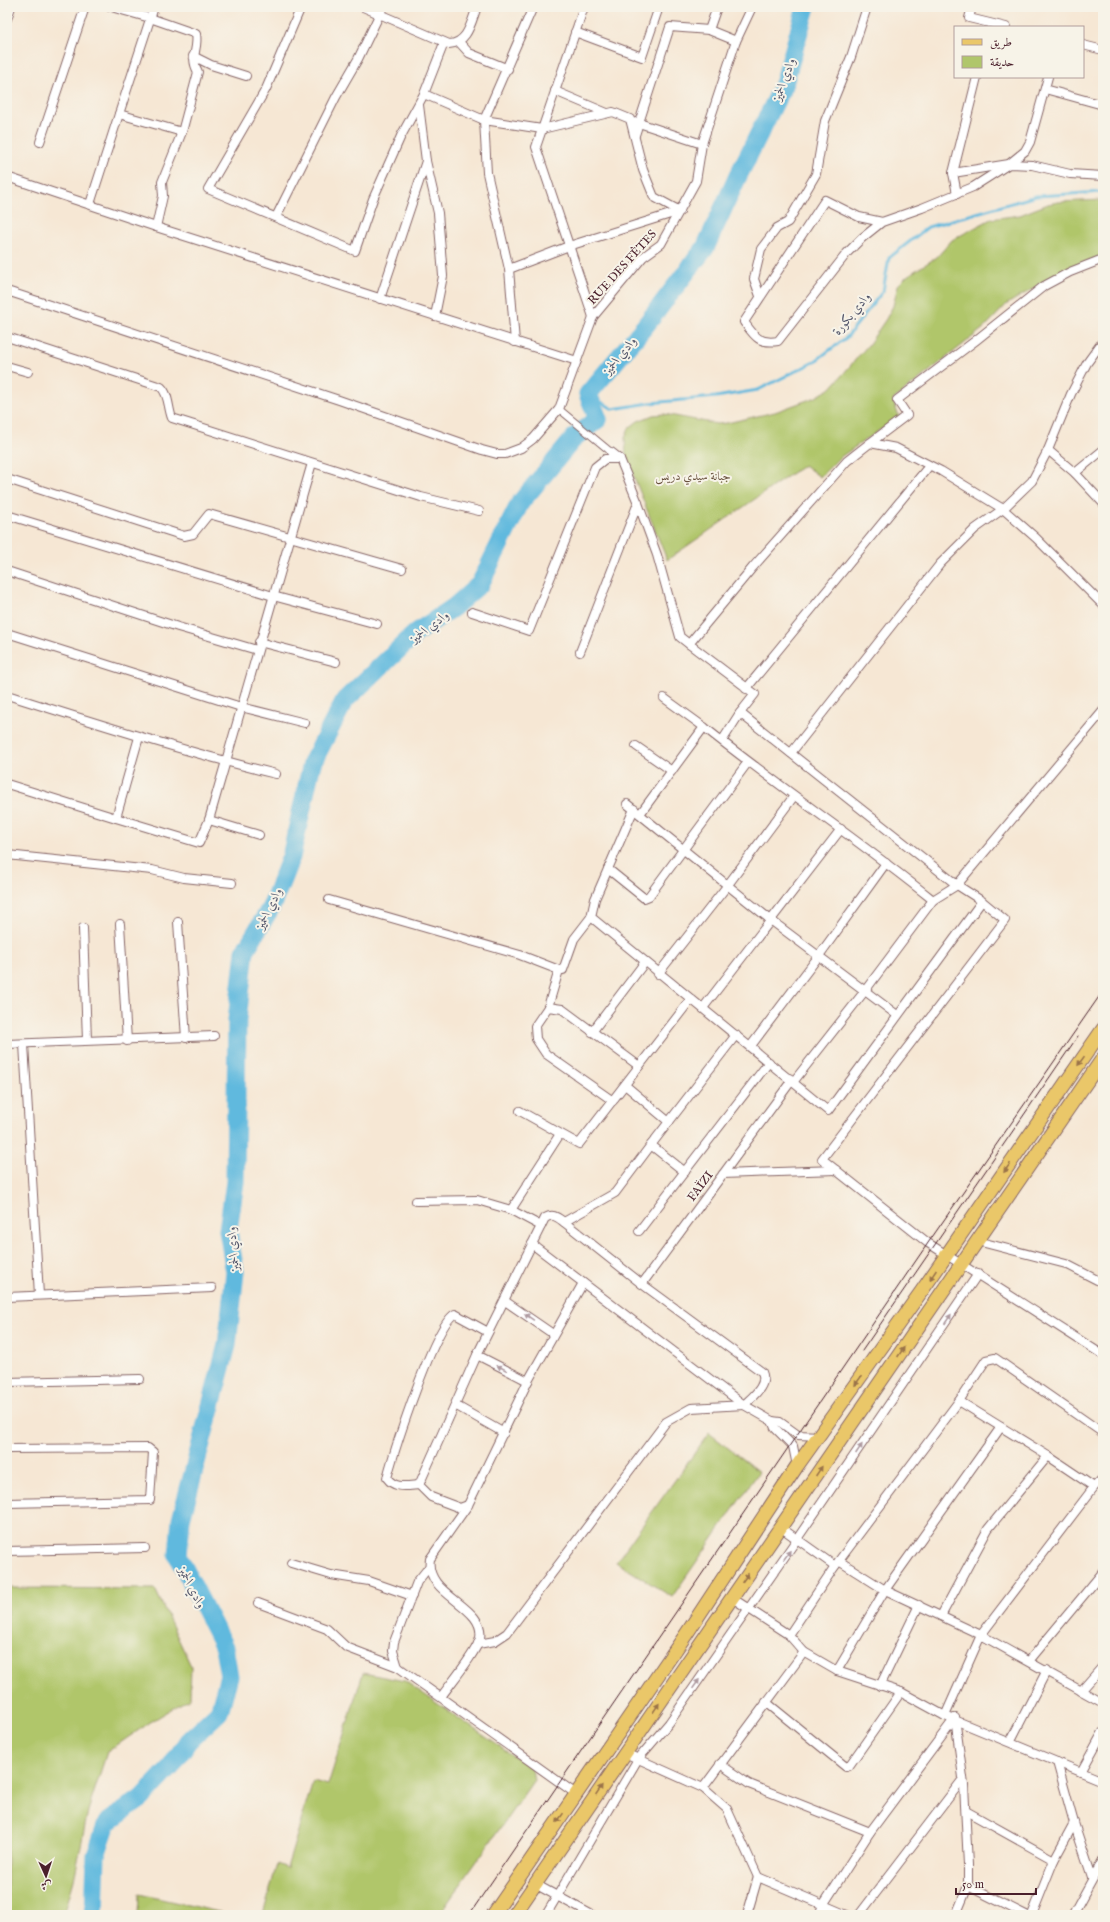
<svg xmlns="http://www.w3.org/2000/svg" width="1110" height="1922" viewBox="0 0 1110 1922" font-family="'IM FELL English',Amiri,serif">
	<rect width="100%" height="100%" fill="#f7f3e8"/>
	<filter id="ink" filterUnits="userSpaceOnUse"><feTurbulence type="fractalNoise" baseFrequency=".025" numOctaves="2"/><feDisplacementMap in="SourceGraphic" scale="8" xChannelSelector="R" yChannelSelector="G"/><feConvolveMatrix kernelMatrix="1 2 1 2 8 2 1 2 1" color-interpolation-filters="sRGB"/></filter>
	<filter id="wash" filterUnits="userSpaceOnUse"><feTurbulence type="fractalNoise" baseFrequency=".012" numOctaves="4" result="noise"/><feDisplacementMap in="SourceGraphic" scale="16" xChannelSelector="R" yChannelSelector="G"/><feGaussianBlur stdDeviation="0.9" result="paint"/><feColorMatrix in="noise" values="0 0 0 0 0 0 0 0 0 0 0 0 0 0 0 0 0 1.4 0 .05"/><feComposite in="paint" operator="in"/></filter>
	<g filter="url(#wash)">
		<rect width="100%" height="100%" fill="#f6e7d4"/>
		<!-- green -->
		<g fill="#b0c66b" stroke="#7d724b">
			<path d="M 1103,200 L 1103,255 L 1065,270 L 1007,304 L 985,327 L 893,400 L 899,417 L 839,458 L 820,477 L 804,465 L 667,560 L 626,457 L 625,437 L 629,428 L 638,421 L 653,415 L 664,414 L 717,424 L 727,423 L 775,412 L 816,397 L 831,388 L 869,344 L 886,319 L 893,306 L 898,285 L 907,276 L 937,257 L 952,240 L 991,219 L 1020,215 L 1048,204 L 1058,202 Z"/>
			<path d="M 709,1433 L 759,1472 L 672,1597 L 616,1562 Z"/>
			<path d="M 7,1588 L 155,1589 L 191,1666 L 190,1698 L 149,1723 L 107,1752 L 88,1811 L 74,1880 L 64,1915 L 7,1915 Z"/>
			<path d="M 363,1673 L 405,1681 L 532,1769 L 534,1780 L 439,1915 L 263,1915 L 277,1864 L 287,1868 L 313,1781 L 328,1785 Z"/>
			<path d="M 139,1894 L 232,1915 L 138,1915 Z"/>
		</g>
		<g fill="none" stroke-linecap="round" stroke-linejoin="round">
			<!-- stream -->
			<path stroke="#60b9de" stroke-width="3" d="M 588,394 L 613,409 L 650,403 L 716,397 L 758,390 L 814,362 L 847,337 L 883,291 L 889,258 L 928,227 L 1036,196 L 1103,192"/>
			<!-- river -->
			<path stroke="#60b9de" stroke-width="19" d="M 94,1915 L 96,1855 L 107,1823 L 142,1798 L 171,1767 L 188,1741 L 219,1712 L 229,1676 L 224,1647 L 178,1556 L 181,1519 L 227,1345 L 235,1272 L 228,1230 L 235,1182 L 237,1020 L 245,951 L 271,907 L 291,857 L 312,763 L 345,700 L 417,632 L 454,607 L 480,584 L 520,503 L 575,437 L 598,419 L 588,394 L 645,326 L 705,248 L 738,176 L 784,84 L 806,7"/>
		</g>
	</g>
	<g filter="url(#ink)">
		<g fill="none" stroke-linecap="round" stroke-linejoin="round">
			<defs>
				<path id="pedestrian" d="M 559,409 L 611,452"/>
				<g id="minor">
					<path d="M 111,7 L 150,18 L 196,34 C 199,49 189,56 198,72 L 182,132 L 162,182 L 163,196 L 156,227"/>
					<path d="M 154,7 L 119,114 L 182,132"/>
					<path d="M 301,7 L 266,89 L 208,189 L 355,251 L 373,199 L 401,136 L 424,94"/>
					<path d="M 363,7 L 449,44 C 468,43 471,22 477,7"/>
					<path d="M 584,7 L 536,147 L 593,317"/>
					<path d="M 972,7 L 969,18 L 1006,27"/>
					<path d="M 7,19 L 11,7"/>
					<path d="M 709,30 L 717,7"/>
					<path d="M 575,32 L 642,57 L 659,7"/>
					<path d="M 459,42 L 469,53 L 508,69"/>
					<path d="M 444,43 L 424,94 L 484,120 L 542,129 L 613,112 L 630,119 L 643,170 L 654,197 L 680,211"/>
					<path d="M 1083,45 L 1103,50"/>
					<path d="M 193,56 L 211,65 L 246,76"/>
					<path d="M 1045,89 L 1103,105"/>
					<path d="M 555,91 L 607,113"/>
					<path d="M 419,105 L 426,161 L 438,213 L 443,276 L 435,316"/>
					<path d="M 636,122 L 702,144"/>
					<path d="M 635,135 L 670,27 L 709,30 L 736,41"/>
					<path d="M 40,142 L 85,7"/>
					<path d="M 953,173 L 1009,164 L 1025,151 L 1030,142 L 1048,77"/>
					<path d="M 7,177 L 156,227 L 577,361"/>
					<path d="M 957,194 L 953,173 L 977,77"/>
					<path d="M 90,204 L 119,114"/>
					<path d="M 276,217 L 336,97 L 358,59 L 383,7"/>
					<path d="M 882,222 L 859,217 L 825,200 L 744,322 C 755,337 759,344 778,341 L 847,253 L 862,238 L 882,222 L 922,208 L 973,187 L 1009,164 L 1032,165 L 1070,174 L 1103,176"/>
					<path d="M 509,269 L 569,246 L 680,211"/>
					<path d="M 7,291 L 339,400 L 482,450 L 497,454 L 505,454 L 521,448 L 533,439 L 559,409 L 593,317 L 643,257 L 661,244 L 696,181 L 702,144 L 736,41 L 752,7"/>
					<path d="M 760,296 L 754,279 L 761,249 L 777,228 L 788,222 L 816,174 L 825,121 L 851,57 L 867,7"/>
					<path d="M 380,299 L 426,161"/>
					<path d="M 7,337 L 161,387 C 169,394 168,408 172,418 L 421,497 L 479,511"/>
					<path d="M 515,342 L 509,269 L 487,173 L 484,120 L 533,7"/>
					<path d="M 7,366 L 28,372"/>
					<path d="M 870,443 L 907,415 L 897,400 L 975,341 L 1044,286 L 1070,272 L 1103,259"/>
					<path d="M 1048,450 L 1075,473 L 1103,503"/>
					<path d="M 611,452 L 620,459 L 638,503 L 657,555 L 680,637 L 689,644 L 753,567 L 847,461 L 870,443 L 896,448 L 941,471 L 1003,509 L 1036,538 L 1103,605"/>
					<path d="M 1075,473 L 1103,450"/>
					<path d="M 7,479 L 184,536 L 193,534 L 209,514 L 402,569"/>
					<path d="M 7,515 L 273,596 L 377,624"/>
					<path d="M 7,571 L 178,627 L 257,650"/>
					<path d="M 472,612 L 529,631 L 595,467 L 605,459 L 620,459"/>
					<path d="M 7,633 L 241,707 L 305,723"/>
					<path d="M 259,642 L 336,662"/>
					<path d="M 689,644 L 755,694 L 740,713"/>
					<path d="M 580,652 L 638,503"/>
					<path d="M 746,689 L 929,466"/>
					<path d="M 7,695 C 96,723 185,752 276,774"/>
					<path d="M 664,698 L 704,727"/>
					<path d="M 1103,711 L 957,885 L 982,901 L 1005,920 L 822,1159 L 928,1243 L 1103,1355"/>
					<path d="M 636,746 L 672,771"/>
					<path d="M 791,753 L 940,564 L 975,529 L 1003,509 L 1032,481 L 1048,450 L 1071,394 L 1087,363 L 1103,341"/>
					<path d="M 7,784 L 116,818 L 199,843 L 209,820 L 312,463"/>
					<path d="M 627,804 L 772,921 L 897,1015"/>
					<path d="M 640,814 L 704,727 C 779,787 859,840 933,900 L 957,885 L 740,713 L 722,741"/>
					<path d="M 116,818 L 139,737"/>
					<path d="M 209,820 L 259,835"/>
					<path d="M 7,855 L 152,870 L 184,878 L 232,883"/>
					<path d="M 608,869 L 634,809"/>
					<path d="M 329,900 L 520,955 L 559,970 L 563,970 L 574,939 L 591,917 L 595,899 L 608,869 L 644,898 L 649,896 L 748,762"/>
					<path d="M 591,917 L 828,1111 L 982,901"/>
					<path d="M 178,922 L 186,1038"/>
					<path d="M 120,924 L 127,1041"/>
					<path d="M 83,928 L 87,1040"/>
					<path d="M 658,974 L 727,886 L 794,796"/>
					<path d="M 548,1007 L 559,970"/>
					<path d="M 703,1008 L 841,829"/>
					<path d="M 592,1032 L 645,962"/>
					<path d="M 7,1044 L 214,1036"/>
					<path d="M 24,1044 L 39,1295"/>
					<path d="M 754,1049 L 750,1047 L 818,957 L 886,863"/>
					<path d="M 789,1078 L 794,1081 L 864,992 L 933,900"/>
					<path d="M 625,1085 L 669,1122"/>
					<path d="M 613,1101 L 546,1054 L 536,1039 L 535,1026 L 548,1007 L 562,1009 L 639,1066"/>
					<path d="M 520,1111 L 579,1144 L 691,999"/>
					<path d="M 651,1145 L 736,1035"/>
					<path d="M 723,1174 L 792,1080"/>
					<path d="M 416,1201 L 477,1200 L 511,1210 L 541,1226"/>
					<path d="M 511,1210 L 560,1134"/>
					<path d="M 564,1222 L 615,1193 L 651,1145 L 685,1172"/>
					<path d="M 639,1231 L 769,1062"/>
					<path d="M 977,1241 L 1066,1264 L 1103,1283"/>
					<path d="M 532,1244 L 744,1405 L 772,1421 L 780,1422 L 798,1435 L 820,1436"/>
					<path d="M 642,1284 L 723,1174 L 836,1170"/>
					<path d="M 7,1297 L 212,1288"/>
					<path d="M 505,1301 L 553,1334"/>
					<path d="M 477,1355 L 528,1381"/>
					<path d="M 7,1382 L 140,1379"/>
					<path d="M 959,1401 L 1048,1456 L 1094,1487"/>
					<path d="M 455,1405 L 504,1433"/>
					<path d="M 772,1421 L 775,1428 L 793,1446 L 797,1466"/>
					<path d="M 7,1449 L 148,1448 L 153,1452 L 150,1500 L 7,1503"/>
					<path d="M 419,1485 C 406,1486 395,1489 387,1478 C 394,1452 435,1323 455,1314 L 488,1332"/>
					<path d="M 468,1505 L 460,1508 L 431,1497 L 419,1485 L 477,1355 L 545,1218 C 553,1213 557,1217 564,1222 L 642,1284 L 762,1372 C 768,1385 753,1396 744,1405 L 691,1408 L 666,1422 L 507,1633 L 495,1641 L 478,1644"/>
					<path d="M 780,1527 L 835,1566"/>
					<path d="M 7,1551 L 145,1548"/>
					<path d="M 839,1561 L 885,1590 L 981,1635 L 1103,1703"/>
					<path d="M 291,1563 L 331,1575 L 369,1581 L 412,1596"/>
					<path d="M 429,1567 L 417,1582 L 394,1642 L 393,1651 L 398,1667 L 576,1794"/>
					<path d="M 732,1598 L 789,1635 L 804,1652 L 837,1671 L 901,1692 L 945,1716 L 1103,1781"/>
					<path d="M 258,1603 L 327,1629 L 346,1647 L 398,1667"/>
					<path d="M 941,1616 L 988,1529 L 1048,1456"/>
					<path d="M 789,1635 L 835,1566 L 959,1401 L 986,1360 L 995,1358 L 1103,1433"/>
					<path d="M 1029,1661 L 1103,1572"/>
					<path d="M 837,1671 L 885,1590 L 1001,1427"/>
					<path d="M 880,1686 L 919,1605"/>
					<path d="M 1081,1691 L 1103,1666"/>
					<path d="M 441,1697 C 450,1684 477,1652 480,1638 C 486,1605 424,1596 430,1559 L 468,1505 L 528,1381 L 583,1283"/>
					<path d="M 766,1702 L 846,1767 L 849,1766 L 901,1692"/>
					<path d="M 945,1716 L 981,1635 L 1094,1487 L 1103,1478"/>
					<path d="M 955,1718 L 964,1785 L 968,1865 L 968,1886 L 956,1915"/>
					<path d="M 1010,1742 L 1047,1670"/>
					<path d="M 625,1753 L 703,1788 L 727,1809 L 758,1877 L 847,1915"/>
					<path d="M 1057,1762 L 1074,1823 L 1092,1877"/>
					<path d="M 720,1764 L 749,1784 L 870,1832"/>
					<path d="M 1081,1772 L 1103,1732"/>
					<path d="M 703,1788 L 804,1652"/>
					<path d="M 966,1811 L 1054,1860"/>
					<path d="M 535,1884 L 592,1915"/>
					<path d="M 968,1886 L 1026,1915"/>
					<path d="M 546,1915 L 638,1759 L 669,1723 L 797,1539 L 978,1274"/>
					<path d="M 747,1915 L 758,1877"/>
					<path d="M 819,1915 L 823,1905 L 870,1832 L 955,1718"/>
					<path d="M 859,1915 L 963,1779"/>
					<path d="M 1032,1915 L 1054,1860 L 1074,1823"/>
					<path d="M 1073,1915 L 1103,1860"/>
				</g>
				<g id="primary">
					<path d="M 493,1915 L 687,1633 L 797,1466 L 921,1292 L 1103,1029"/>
					<path d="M 514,1915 L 1103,1058"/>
				</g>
			</defs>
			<!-- pedestrian casing -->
			<use href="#pedestrian" stroke="#866566" stroke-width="8"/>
			<!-- minor casing -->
			<use href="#minor" stroke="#866566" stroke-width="10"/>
			<!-- primary casing -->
			<use href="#primary" stroke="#866566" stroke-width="15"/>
			<!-- pedestrian -->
			<use href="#pedestrian" stroke="#fff" stroke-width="6"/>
			<!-- minor -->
			<use href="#minor" stroke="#fff" stroke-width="8"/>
			<!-- primary -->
			<use href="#primary" stroke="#eac769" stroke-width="13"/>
			<!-- tram -->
			<g stroke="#4a1f2b" stroke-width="1">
				<path d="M 862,1351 L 1078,1036"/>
				<path d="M 469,1915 L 928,1243 L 1103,991"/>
			</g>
		</g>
		<!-- one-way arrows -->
		<defs><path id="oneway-solid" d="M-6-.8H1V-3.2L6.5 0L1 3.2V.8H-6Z"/></defs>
		<g fill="#9a734a">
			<use href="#oneway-solid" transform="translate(1081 1061) rotate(125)"/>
			<use href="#oneway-solid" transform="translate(1007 1168) rotate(125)"/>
			<use href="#oneway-solid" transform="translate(933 1275) rotate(124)"/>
			<use href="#oneway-solid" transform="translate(901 1352) rotate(-56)"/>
			<use href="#oneway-solid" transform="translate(858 1381) rotate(125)"/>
			<use href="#oneway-solid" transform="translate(819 1471) rotate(-56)"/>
			<use href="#oneway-solid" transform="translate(745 1578) rotate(-55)"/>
			<use href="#oneway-solid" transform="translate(656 1708) rotate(-56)"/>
			<use href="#oneway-solid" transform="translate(599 1790) rotate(-56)"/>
			<use href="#oneway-solid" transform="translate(560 1818) rotate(125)"/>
		</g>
		<g fill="#ae9aa0">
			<use href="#oneway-solid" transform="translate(529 1317) rotate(-145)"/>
			<use href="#oneway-solid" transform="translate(948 1319) rotate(-56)"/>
			<use href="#oneway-solid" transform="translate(502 1368) rotate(-153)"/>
			<use href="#oneway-solid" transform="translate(859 1449) rotate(-56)"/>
			<use href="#oneway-solid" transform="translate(787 1555) rotate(-55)"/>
			<use href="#oneway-solid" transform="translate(696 1684) rotate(-55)"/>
		</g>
	</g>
	<g text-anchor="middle" stroke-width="4" stroke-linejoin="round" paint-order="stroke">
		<!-- street labels -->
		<g font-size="12" fill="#4a1f2b" stroke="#f7f3e8">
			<text transform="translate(622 267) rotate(-48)" y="4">RUE DES FÊTES</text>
			<text transform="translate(700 1186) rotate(-53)" y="4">FAÏZI</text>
		</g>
		<!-- park labels -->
		<g font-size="12" fill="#69513e" stroke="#f7f3e8">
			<text x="693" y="480">جبانة سيدي دريس</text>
		</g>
		<!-- water labels -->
		<g font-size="13" font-style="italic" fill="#52556a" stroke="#f7f3e8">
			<text transform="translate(783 79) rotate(-70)" y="5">وادي الحميز</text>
			<text transform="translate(851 313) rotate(-50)" y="5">وادي بكورة</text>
			<text transform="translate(619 355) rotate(-51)" y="5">وادي الحميز</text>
			<text transform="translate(429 626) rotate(-37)" y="5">وادي الحميز</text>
			<text transform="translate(268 908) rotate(-64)" y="5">وادي الحميز</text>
			<text transform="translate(232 1249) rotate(-95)" y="5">وادي الحميز</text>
			<text transform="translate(193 1587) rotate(63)" y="5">وادي الحميز</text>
		</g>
	</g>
	<!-- margin -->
	<rect width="1110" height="1922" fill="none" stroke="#f7f3e8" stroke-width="24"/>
	<!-- legend -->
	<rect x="954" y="26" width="130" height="52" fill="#f7f3e8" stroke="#b29e9c"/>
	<rect x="962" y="39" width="20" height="6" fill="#eac769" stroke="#b29e9c"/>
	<text x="990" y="46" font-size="12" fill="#4a1f2b">طريق</text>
	<rect x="962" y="56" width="20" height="12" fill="#b0c66b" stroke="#b29e9c"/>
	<text x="990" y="66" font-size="12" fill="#4a1f2b">حديقة</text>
	<!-- north arrow -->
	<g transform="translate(46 1876) rotate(177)" stroke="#f7f3e8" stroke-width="3" paint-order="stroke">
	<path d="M0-3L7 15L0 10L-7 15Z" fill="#4a1f2b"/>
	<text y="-6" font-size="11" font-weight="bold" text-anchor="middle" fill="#4a1f2b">ش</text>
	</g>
	<!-- scale -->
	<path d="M956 1888v6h80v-6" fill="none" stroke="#4a1f2b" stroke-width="2"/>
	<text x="962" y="1888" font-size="12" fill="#4a1f2b" stroke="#f7f3e8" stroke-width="3" paint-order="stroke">50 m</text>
</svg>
